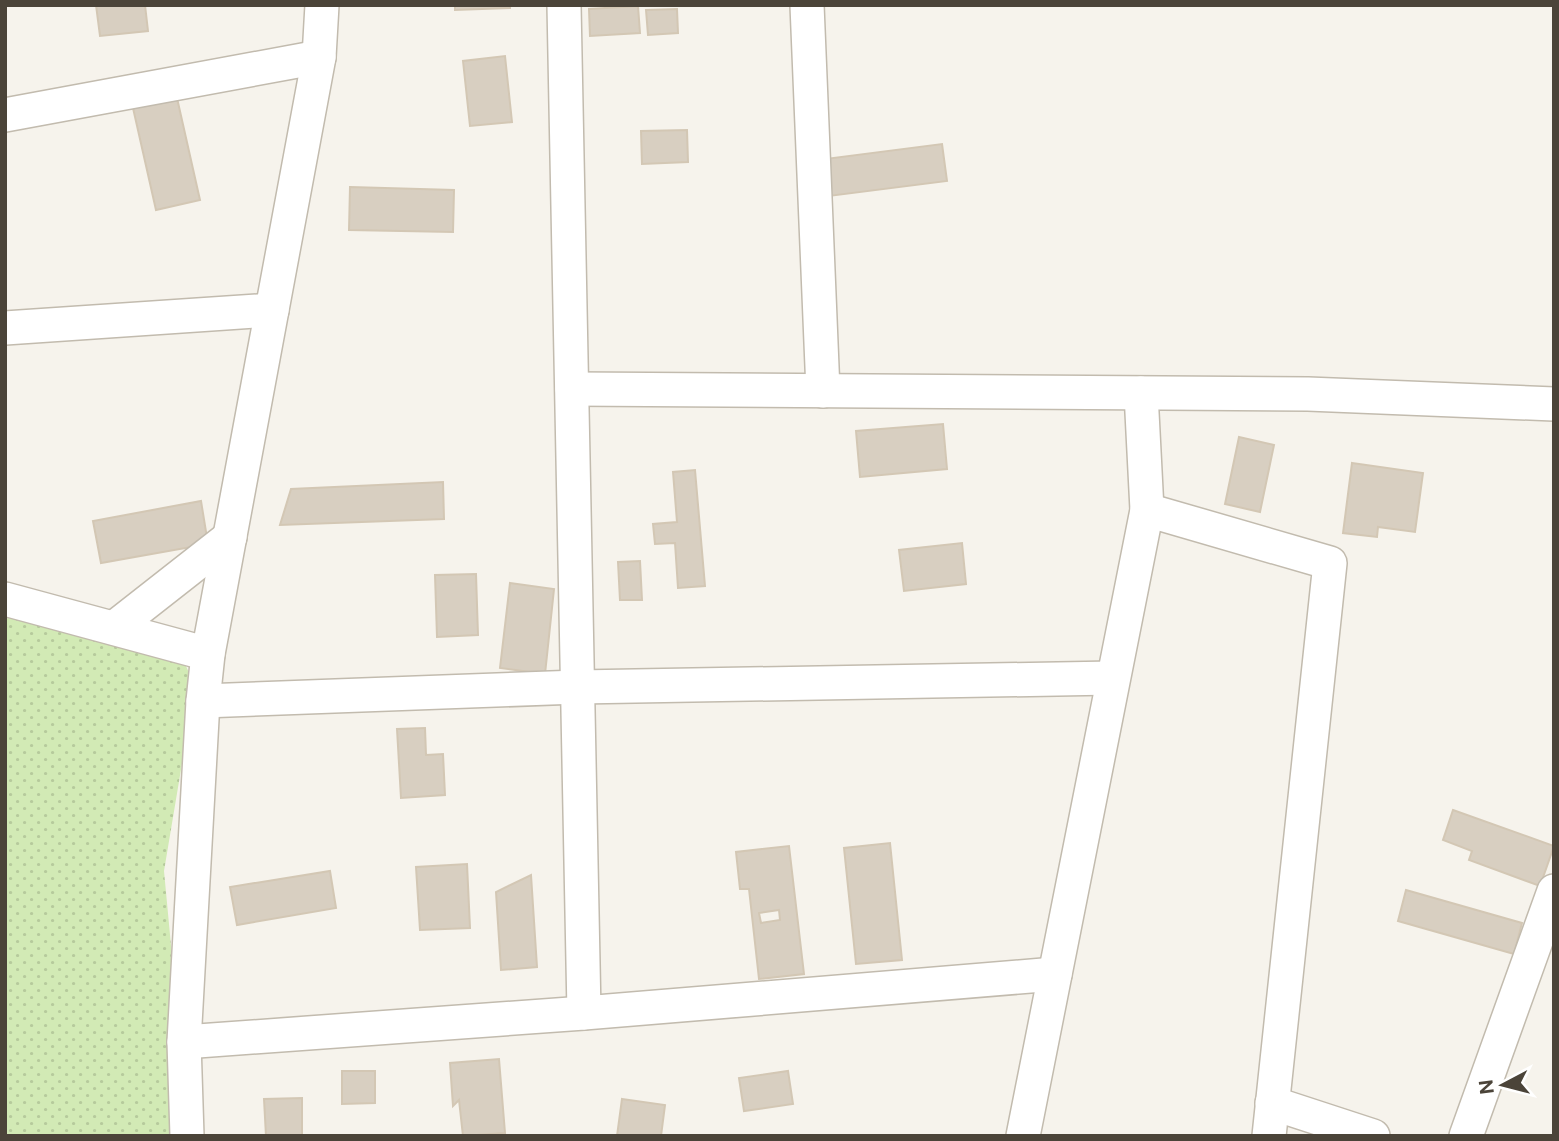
<svg xmlns="http://www.w3.org/2000/svg" width="1559" height="1141" viewBox="0 0 1559 1141" font-family="'Public Sans',sans-serif">
	<defs>
		<pattern id="grass-dots" width="8" height="8" patternUnits="userSpaceOnUse" patternTransform="scale(1.75)"><rect width="8" height="8" fill="#d2eab5"/><path d="M2 2h.1M6 6h.1" fill="none" stroke="#b6ca9c" stroke-width="1.8" stroke-linecap="round"/></pattern>
	</defs>
	<rect width="100%" height="100%" fill="#f6f3ec"/>
	<!-- grass -->
	<path fill="url(#grass-dots)" d="M 5,618 L 76,624 L 181,655 L 195,686 L 164,871 L 189,1136 L 5,1136 Z"/>
	<!-- building -->
	<g fill="#d8cfc1" stroke="#d3c7b4" stroke-width="2" fill-rule="evenodd">
		<path d="M 96,5 L 145,5 L 148,31 L 100,36 Z"/>
		<path d="M 455,5 L 510,5 L 510,8 L 455,10 Z"/>
		<path d="M 638,6 L 640,33 L 590,36 L 589,9 Z"/>
		<path d="M 677,9 L 678,33 L 648,35 L 646,10 Z"/>
		<path d="M 505,56 L 512,122 L 470,126 L 463,61 Z"/>
		<path d="M 177,98 L 200,200 L 156,210 L 133,108 Z"/>
		<path d="M 687,130 L 688,162 L 642,164 L 641,131 Z"/>
		<path d="M 942,144 L 947,181 L 829,196 L 825,159 Z"/>
		<path d="M 350,187 L 454,190 L 453,232 L 349,230 Z"/>
		<path d="M 943,424 L 947,469 L 860,477 L 856,431 Z"/>
		<path d="M 1239,437 L 1274,445 L 1260,512 L 1225,504 Z"/>
		<path d="M 1352,463 L 1423,473 L 1415,532 L 1378,527 L 1377,537 L 1343,533 Z"/>
		<path d="M 695,470 L 705,586 L 678,588 L 675,543 L 655,544 L 653,524 L 677,522 L 673,472 Z"/>
		<path d="M 443,482 L 444,519 L 280,525 L 291,489 Z"/>
		<path d="M 201,501 L 208,544 L 101,563 L 93,521 Z"/>
		<path d="M 962,543 L 966,584 L 904,591 L 899,550 Z"/>
		<path d="M 640,561 L 642,600 L 620,600 L 618,562 Z"/>
		<path d="M 476,574 L 478,635 L 437,637 L 435,575 Z"/>
		<path d="M 510,583 L 554,589 L 545,674 L 500,668 Z"/>
		<path d="M 425,728 L 426,755 L 443,754 L 445,795 L 401,798 L 397,729 Z"/>
		<path d="M 1453,810 L 1554,846 L 1540,886 L 1469,860 L 1472,851 L 1443,840 Z"/>
		<path d="M 890,843 L 902,960 L 856,964 L 844,848 Z"/>
		<path d="M 789,846 L 804,974 L 759,979 L 749,889 L 740,889 L 736,852 ZM 779,910 L 780,920 L 761,923 L 759,913 Z"/>
		<path d="M 467,864 L 470,928 L 420,930 L 416,867 Z"/>
		<path d="M 330,871 L 336,908 L 237,925 L 230,887 Z"/>
		<path d="M 531,875 L 537,967 L 501,970 L 496,892 Z"/>
		<path d="M 1406,890 L 1522,923 L 1514,954 L 1398,921 Z"/>
		<path d="M 499,1059 L 505,1133 L 463,1136 L 459,1100 L 453,1106 L 450,1063 Z"/>
		<path d="M 342,1071 L 375,1071 L 375,1103 L 342,1104 Z"/>
		<path d="M 788,1071 L 793,1104 L 744,1111 L 739,1078 Z"/>
		<path d="M 302,1098 L 302,1136 L 266,1136 L 264,1099 Z"/>
		<path d="M 622,1099 L 665,1105 L 661,1136 L 617,1136 Z"/>
	</g>
	<g fill="none" stroke-linecap="round" stroke-linejoin="round">
		<defs>
			<g id="minor">
				<path d="M 564,5 L 584,1013"/>
				<path d="M 807,5 L 823,391"/>
				<path d="M 5,115 L 319,57"/>
				<path d="M 5,328 L 272,310"/>
				<path d="M 572,389 L 1308,394 L 1554,404"/>
				<path d="M 1147,510 L 1330,563 L 1269,1136"/>
				<path d="M 5,599 L 208,654"/>
				<path d="M 114,628 L 230,537"/>
				<path d="M 203,701 L 578,687 L 1113,678"/>
				<path d="M 184,1042 L 584,1013 L 1055,974"/>
				<path d="M 1272,1103 L 1373,1136"/>
				<path d="M 187,1136 L 184,1042 L 203,701 L 208,654 L 319,57 L 322,5"/>
				<path d="M 1023,1136 L 1147,510 L 1141,393"/>
				<path d="M 1466,1136 L 1554,891"/>
			</g>
		</defs>
		<!-- minor casing -->
		<use href="#minor" stroke="#c2bbae" stroke-width="36"/>
		<!-- minor -->
		<use href="#minor" stroke="#fff" stroke-width="33"/>
	</g>
	<!-- border -->
	<rect width="1559" height="1141" fill="none" stroke="#4b4439" stroke-width="14"/>
	<!-- north arrow -->
	<g transform="translate(1503 1085) rotate(263)" stroke="#ffffff" stroke-width="5" paint-order="stroke">
	<path d="M0-5L12 26L0 18L-12 26Z" fill="#4b4439"/>
	<text y="-10" font-size="19" font-weight="bold" text-anchor="middle" fill="#4b4439">N</text>
	</g>
</svg>
